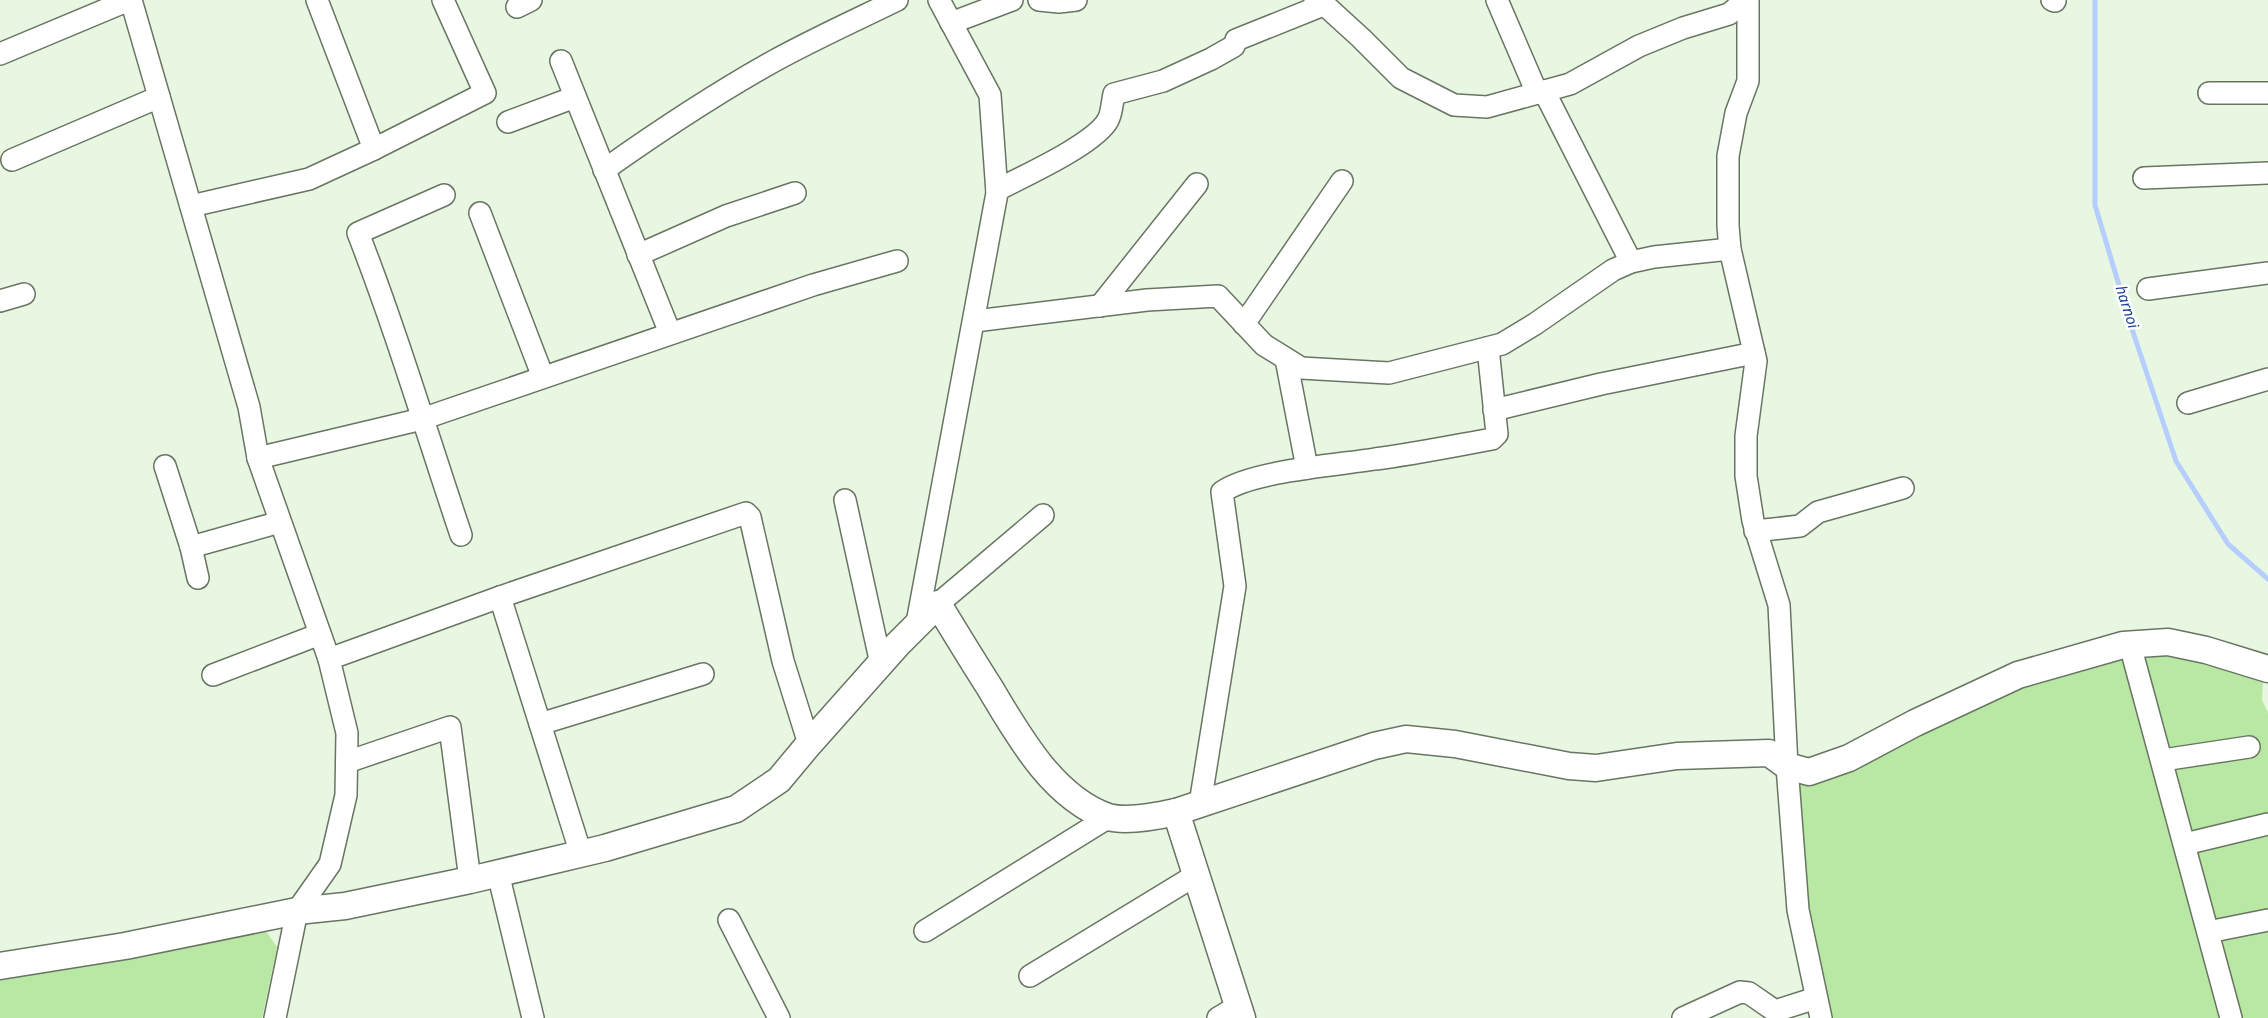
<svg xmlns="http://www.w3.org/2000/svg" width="2268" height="1018" viewBox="0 0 2268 1018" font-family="'Noto Sans',sans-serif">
	<rect width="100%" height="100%" fill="#e8f7e1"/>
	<!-- green -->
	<g fill="#b9e7a4">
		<path d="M 2121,653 L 2180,653 L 2263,681 L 2262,700 L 2268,713 L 2268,1018 L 1827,1018 L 1807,923 L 1796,785 L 1817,783 L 1929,726 L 2021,682 Z"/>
		<path d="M 263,927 L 277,947 L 262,1018 L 0,1018 L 0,980 Z"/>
	</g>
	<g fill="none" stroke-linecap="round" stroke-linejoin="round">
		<!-- stream -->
		<path stroke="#b6cefe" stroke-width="5" d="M 2095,0 L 2095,205 L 2133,332 L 2176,461 L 2228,544 L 2268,579"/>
		<defs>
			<g id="minor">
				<path d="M 131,0 L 249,407 L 258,458 L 329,659 L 347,733 L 346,795 L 330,864 L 297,911 L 275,1018"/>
				<path d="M 317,0 L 374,149"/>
				<path d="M 1039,0 L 1059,2 L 1076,0"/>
				<path d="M 1315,0 L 1327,7 L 1361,38 L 1401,78 L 1454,105 L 1487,107 L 1570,84 L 1639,46 L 1683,28 L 1729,14 L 1746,0"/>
				<path d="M 1497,0 L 1537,93"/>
				<path d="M 1748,0 L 1748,81 L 1736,113 L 1728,156 L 1728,226 L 1730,249 L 1756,361 L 1746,436 L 1746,476 L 1753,521 L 1779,605 L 1787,766 L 1798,910 L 1821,1018"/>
				<path d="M 2052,0 L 2055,1"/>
				<path d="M 517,7 L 531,0"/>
				<path d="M 951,23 L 1012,0"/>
				<path d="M 0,54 L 129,0"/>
				<path d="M 561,61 L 670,333"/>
				<path d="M 1544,91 L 1631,262"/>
				<path d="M 2209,93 L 2268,93"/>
				<path d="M 508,122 L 575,97"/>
				<path d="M 12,160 L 159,97"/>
				<path d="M 604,170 C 659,131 715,94 774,61 C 814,39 856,20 897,0"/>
				<path d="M 2144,178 L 2268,173"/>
				<path d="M 997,190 C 1024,176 1095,144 1108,120 C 1112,113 1112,102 1114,94 L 1163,81 L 1211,59 L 1234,46 L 1236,40 L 1323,5"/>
				<path d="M 444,195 L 358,233 C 397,333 427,434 461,535"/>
				<path d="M 191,206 L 309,179 L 374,149 L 485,93 L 443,0"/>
				<path d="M 480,213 L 543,377"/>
				<path d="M 638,255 L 726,216 L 795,193"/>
				<path d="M 2148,289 L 2268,273"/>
				<path d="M 0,301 L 24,294"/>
				<path d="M 1100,306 L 1197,184"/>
				<path d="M 975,321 L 1147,300 L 1218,296 L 1264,345 L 1301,368 L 1389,373 L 1502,344 L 1535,324 L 1613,270 L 1631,262 L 1654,257 L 1730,249"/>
				<path d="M 1244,324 L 1342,181"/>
				<path d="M 1286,359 L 1307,468"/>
				<path d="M 2188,403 L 2268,379"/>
				<path d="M 1494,410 L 1601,384 L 1754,353"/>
				<path d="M 258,458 L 422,419 L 813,285 L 897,261"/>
				<path d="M 165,466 L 191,547 L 198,578"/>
				<path d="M 845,500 L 881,664"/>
				<path d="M 1755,531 L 1800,526 L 1818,512 L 1903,488"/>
				<path d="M 191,547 L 280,522"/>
				<path d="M 500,597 L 581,854"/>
				<path d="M 938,604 L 1043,515"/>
				<path d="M 917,623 L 997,193 L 990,95 L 939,0"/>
				<path d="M 2130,645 L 2231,1018"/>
				<path d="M 329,659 L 500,597 L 746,513 L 750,517 L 783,661 L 809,744"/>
				<path d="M 213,675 L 320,634"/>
				<path d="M 540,724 L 703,674"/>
				<path d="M 2163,760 L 2249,747"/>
				<path d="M 347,762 L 450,727 L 470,880"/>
				<path d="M 1200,804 L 1235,586 L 1222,492 C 1251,471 1337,465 1375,459 C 1414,454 1453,446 1492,439 L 1497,434 L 1488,348"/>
				<path d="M 2185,844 L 2268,824"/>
				<path d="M 498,873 L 533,1018"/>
				<path d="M 729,920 L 779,1018"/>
				<path d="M 925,931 L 1109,817"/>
				<path d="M 2208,932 L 2268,920"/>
				<path d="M 1030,976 L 1196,875"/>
				<path d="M 1218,1018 L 1238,1006"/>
				<path d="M 1683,1018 L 1740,992 L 1749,993 L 1775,1011 L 1816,998"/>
			</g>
			<g id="tertiary">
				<path d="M 1176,812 L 1242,1018"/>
				<path d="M 0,966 L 125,946 L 297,911 L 345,906 L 470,880 L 605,848 L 736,809 L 779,780 L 809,744 L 897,645 L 938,604 C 955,632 972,660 990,688 C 1018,735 1053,798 1108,817 C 1126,822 1158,816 1176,812 L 1374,746 L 1406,739 L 1455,744 L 1569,766 L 1596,768 L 1677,756 L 1769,753 L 1787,766 L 1809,772 L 1849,758 L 1915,723 L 2018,675 L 2123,645 L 2168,642 L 2206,650 L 2268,669"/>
			</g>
		</defs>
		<!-- minor casing -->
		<use href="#minor" stroke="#687562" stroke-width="24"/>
		<!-- tertiary casing -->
		<use href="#tertiary" stroke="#687562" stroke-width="29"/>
		<!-- minor -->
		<use href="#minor" stroke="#fff" stroke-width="21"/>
		<!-- tertiary -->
		<use href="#tertiary" stroke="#fff" stroke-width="26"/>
	</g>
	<g text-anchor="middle" stroke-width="5" stroke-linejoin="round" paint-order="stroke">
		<!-- water labels -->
		<g font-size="15" font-style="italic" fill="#1b3e96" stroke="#fff">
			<text transform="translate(2127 307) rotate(72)" y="5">harnoi</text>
		</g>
	</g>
</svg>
